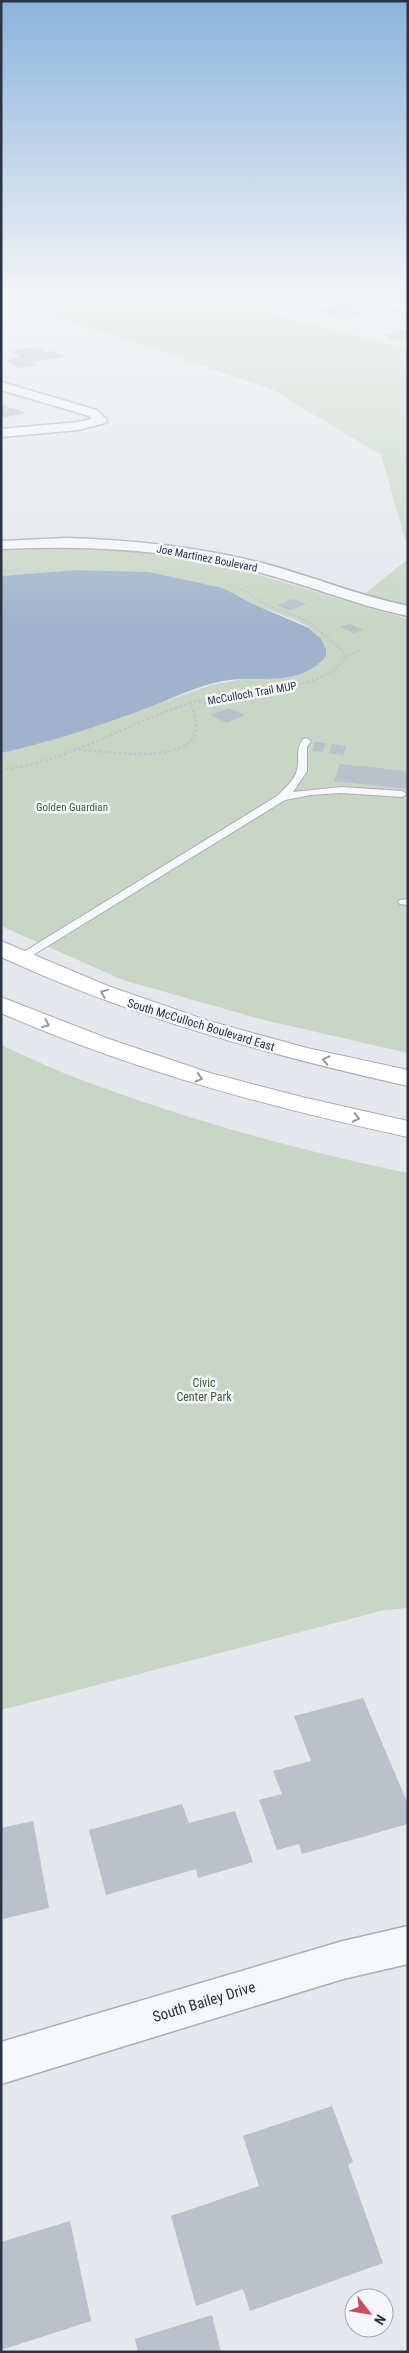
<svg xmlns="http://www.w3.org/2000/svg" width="409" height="2353" viewBox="0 0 409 2353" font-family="'Roboto Condensed',sans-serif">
	<rect width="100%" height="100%" fill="#e4e7ec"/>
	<!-- green -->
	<g fill="#c9d6c5">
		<path d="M 1,294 L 198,294 L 408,350 L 408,549 L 381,455 L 273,390 L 1,298 Z"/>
		<path d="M 13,547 L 120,548 L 169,553 L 212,561 L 408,619 L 408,1053 L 264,1020 L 123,980 L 1,926 L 1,753 L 66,736 L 211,685 L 238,680 L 321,639 L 309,627 L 293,619 L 253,604 L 223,588 L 149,572 L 77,570 L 1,576 L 1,549 Z"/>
		<path d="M 408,559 L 408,610 L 362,596 Z"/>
		<path d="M 1,1045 C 28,1057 54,1070 82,1080 C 188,1120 297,1150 408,1173 L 408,1608 L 385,1610 L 1,1710 Z"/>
	</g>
	<!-- water -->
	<path fill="#9fb4cc" d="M 77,570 L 149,572 L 223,588 L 253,604 L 309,628 L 321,639 L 326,649 L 326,656 C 299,689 259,674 223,681 C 197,686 171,699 147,708 C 99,726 51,742 1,753 L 1,576 Z"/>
	<!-- building -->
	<g fill="#bbc0ca">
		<path d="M 346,302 L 362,307 L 352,309 L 364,315 L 343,320 L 316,311 L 337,307 L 332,305 Z"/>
		<path d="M 393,330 L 408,330 L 408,340 L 387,339 L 386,334 L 394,334 Z"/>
		<path d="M 37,347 L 45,352 L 54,351 L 65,357 L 33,362 L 37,365 L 19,368 L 5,360 L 20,358 L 12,351 Z"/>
		<path d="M 1,404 L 8,406 L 4,409 L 13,408 L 26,413 L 1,418 Z"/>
		<path d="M 293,599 L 306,604 L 290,610 L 277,605 Z"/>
		<path d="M 350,624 L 363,630 L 354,633 L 340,627 Z"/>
		<path d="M 228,708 L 245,715 L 227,723 L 210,715 Z"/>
		<path d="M 315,742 L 326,743 L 322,752 L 312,751 Z"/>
		<path d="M 332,744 L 346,746 L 344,755 L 329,753 Z"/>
		<path d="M 340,764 L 408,771 L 408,789 L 334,781 Z"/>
		<path d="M 363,1698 L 408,1804 L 408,1824 L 302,1854 L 299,1844 L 277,1850 L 259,1800 L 282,1794 L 273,1771 L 311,1761 L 294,1716 Z"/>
		<path d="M 182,1804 L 189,1823 L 235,1811 L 253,1862 L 198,1878 L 196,1869 L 106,1895 L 89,1830 Z"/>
		<path d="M 33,1821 L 49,1908 L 3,1919 L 1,1828 Z"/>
		<path d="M 332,2106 L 353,2162 L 348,2165 L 383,2263 L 250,2311 L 243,2289 L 196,2306 L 171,2216 L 259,2186 L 243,2136 Z"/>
		<path d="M 70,2221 L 91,2321 L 1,2350 L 1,2242 Z"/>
		<path d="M 212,2315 L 221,2352 L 138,2352 L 135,2339 Z"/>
	</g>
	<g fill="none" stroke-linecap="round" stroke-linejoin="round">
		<defs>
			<g id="lane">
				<path d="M 306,738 L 311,741 L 307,747 L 307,771 L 293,792 L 341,787 L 402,791 L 407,794 L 402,797 L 341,793 L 311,795 L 285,800 L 25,960 L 17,960 L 15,958 L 17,956 L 277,796 C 284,789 295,780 297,770 C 300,758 295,750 303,739 Z"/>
				<path d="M 408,899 L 408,905 L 400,904 L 398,902 L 400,900 Z"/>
			</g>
			<g id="street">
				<path d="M 361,294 L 376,294 L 408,306 L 408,323 L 403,320 L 402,311 Z"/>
				<path d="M 1,382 L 97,410 L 107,420 L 105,423 L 78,430 L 1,437 L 1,429 L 78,422 L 92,419 L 89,416 L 1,390 Z"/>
				<path d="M 67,538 C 134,540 200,547 266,564 C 314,577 359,596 408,606 L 408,616 C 355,605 306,584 254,571 C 171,549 87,545 1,549 L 1,541 Z"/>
				<path d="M 408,1926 L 408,1964 L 343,1979 L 1,2084 L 1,2042 L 343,1941 Z"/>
			</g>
			<g id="secondary">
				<path d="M 1,941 L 108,986 L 209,1021 L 307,1048 L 408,1070 L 408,1086 C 268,1055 132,1017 1,957 Z"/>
				<path d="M 1,997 L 109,1039 L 210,1073 L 306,1098 L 408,1121 L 408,1137 C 268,1107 132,1070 1,1013 Z"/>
			</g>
		</defs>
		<!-- lane casing -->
		<use href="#lane" stroke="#a9aeb7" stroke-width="2"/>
		<!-- street casing -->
		<use href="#street" stroke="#a9aeb7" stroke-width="3"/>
		<!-- secondary casing -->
		<use href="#secondary" stroke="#a9aeb7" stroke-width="2"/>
		<!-- path-far2 -->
		<path stroke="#c2c5cb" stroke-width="1" stroke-dasharray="2 2" stroke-linecap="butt" d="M 27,294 L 43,303 L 147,334"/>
		<!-- path-far1 -->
		<g stroke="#c2c5cb" stroke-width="2" stroke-dasharray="2 2" stroke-linecap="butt">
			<path d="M 1,571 L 20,569"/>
			<path d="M 241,589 L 265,604 L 308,621 L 343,651 L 345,658 L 334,670 L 324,676"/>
			<path d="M 345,658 L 361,650"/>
		</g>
		<!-- path -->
		<g stroke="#c2c5cb" stroke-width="2.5" stroke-dasharray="2.5 2.5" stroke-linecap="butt">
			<path d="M 199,702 L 223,710"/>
			<path d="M 74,749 C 99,751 184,765 195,734 C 199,724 194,713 191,704"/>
			<path d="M 1,770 C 77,761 143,711 218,696 C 254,689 294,693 326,674"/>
		</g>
		<!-- lane -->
		<use href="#lane" fill="#f7f8fa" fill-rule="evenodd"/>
		<!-- street -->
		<use href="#street" fill="#f7f8fa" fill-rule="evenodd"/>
		<!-- secondary -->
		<use href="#secondary" fill="#fff" fill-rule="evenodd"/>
	</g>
	<!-- one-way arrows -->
	<defs><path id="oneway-chevron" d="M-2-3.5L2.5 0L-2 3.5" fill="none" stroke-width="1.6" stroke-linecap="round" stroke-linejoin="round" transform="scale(1.25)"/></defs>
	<g stroke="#959aa2">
		<use href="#oneway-chevron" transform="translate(104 993) rotate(-158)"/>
		<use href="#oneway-chevron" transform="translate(46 1024) rotate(22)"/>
		<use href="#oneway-chevron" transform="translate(326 1060) rotate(-167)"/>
		<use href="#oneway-chevron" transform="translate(199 1078) rotate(16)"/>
		<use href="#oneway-chevron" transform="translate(356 1118) rotate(12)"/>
	</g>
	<!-- sky -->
	<linearGradient id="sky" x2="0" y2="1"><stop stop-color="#8bb4dd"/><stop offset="0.47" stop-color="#f3f4f6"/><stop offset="1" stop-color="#f3f4f6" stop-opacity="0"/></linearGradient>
	<rect width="409" height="624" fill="url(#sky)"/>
	<g text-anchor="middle" stroke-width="5" stroke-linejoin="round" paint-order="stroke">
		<!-- far-street labels -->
		<g font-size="11" fill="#2b3445" stroke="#f4f6f9">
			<text transform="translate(207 558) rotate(11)" y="4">Joe Martinez Boulevard</text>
			<text transform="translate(252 693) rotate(-10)" y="4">McCulloch Trail MUP</text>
		</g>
		<!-- far-park labels -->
		<g font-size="11" fill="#3f6138" stroke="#f4f6f9">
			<text x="72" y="811">Golden Guardian</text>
		</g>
		<!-- street labels -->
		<g font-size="12" fill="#2b3445" stroke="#f4f6f9">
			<text transform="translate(201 1025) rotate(17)" y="4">South McCulloch Boulevard East</text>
		</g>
		<!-- park labels -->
		<g font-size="12" fill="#3f6138" stroke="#f4f6f9">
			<text x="204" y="1387">Civic<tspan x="204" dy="14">Center Park</tspan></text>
		</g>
		<!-- near-street labels -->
		<g font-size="15" fill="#2b3445" stroke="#f4f6f9">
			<text transform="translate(204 2002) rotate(-17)" y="5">South Bailey Drive</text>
		</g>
	</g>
	<!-- border -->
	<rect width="409" height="2353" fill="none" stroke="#2b3445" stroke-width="5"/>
	<!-- north arrow -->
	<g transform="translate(369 2313) rotate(121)"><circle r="24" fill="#f4f6f9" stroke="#a4a8b1"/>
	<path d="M0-4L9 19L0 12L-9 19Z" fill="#d1495b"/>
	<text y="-8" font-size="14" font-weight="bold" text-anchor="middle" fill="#2b3445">N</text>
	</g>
</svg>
